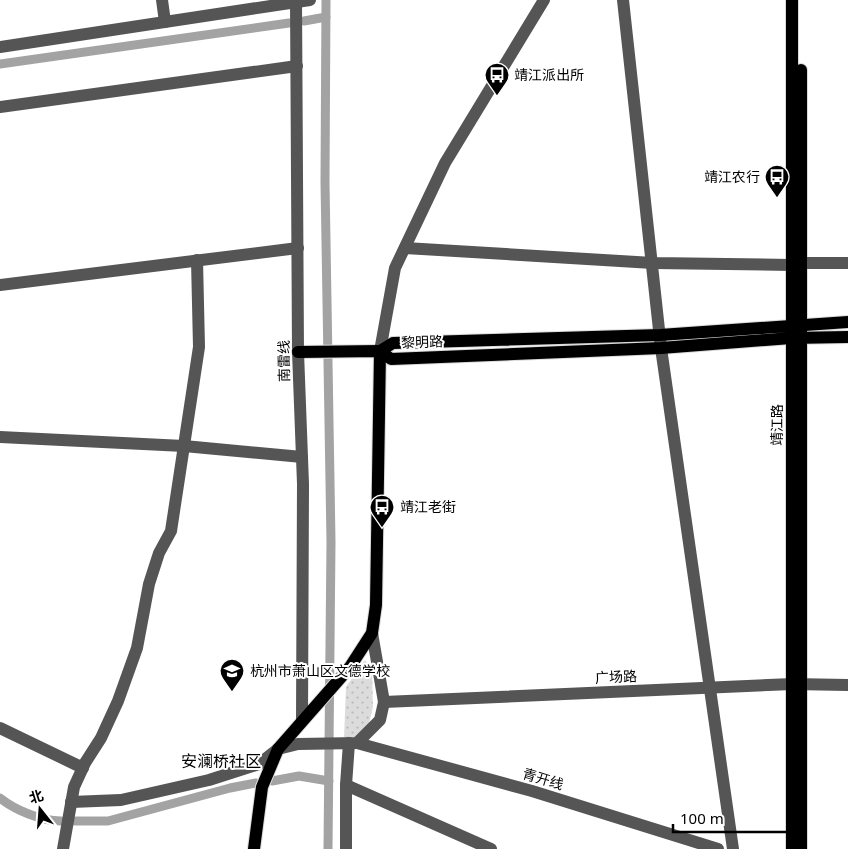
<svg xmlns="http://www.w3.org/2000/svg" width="848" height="849" viewBox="0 0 848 849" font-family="'Noto Sans','Noto Sans SC',sans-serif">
	<defs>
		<pattern id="park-dots" width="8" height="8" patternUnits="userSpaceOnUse" patternTransform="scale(1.25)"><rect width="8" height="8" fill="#dcdcdc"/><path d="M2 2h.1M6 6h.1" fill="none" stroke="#bbb" stroke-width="1.8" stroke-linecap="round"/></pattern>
	</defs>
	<rect width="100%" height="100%" fill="#fff"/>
	<!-- park -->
	<path fill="url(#park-dots)" d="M 365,660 L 372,670 L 373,707 L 369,724 L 355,737 L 344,738 L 346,687 Z"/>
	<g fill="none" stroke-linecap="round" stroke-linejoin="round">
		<!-- canal -->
		<g stroke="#a3a3a3" stroke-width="9">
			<path d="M 326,0 L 325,182 L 331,542 L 328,849"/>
			<path d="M 304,21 L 326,17"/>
			<path d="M 0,64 L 289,23"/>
			<path d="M 272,781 L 299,776 L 329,781"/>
			<path d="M 0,798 C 15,810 41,821 61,821"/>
			<path d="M 75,821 L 108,821 L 230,788 L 256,783"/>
		</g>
		<defs>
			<g id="major">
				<path d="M 792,0 L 792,849"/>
				<path d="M 801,70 L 801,849"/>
				<path d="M 848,322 L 660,335 L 393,343 L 380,351 L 391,359 L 661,348 L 791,338 L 848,337"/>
				<path d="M 254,849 L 262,787 L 278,749 L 350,667 L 372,633 L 376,605 L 380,351 L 298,352"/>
			</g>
		</defs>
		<!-- major casing -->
		<use href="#major" stroke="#dbdbdb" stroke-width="14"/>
		<!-- minor -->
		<g stroke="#555" stroke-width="12">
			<path d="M 162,0 L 165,22"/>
			<path d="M 296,0 L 298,352 L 303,484 L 302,721"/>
			<path d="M 623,0 L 661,348 L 733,849"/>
			<path d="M 0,47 L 310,0"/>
			<path d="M 0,107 L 297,66"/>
			<path d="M 405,248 L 653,263 L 791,265"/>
			<path d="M 801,263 L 848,263"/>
			<path d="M 0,285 L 298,248"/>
			<path d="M 380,351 L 395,268 L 445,163 L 544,0"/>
			<path d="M 0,437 L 184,446 L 302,457"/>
			<path d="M 384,702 L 792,684 L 848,685"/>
			<path d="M 0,728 L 83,768"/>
			<path d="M 357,743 L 532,791 L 718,849"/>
			<path d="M 346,785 L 491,849"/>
			<path d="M 71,802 L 121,800 L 209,780 L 259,764 L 278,749 L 298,744 L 357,743 L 380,720 L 384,702 L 372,633"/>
			<path d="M 63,849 L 74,787 L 85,763 L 101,738 L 118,701 L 137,648 L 149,584 L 159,553 L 171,531 L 199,347 L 197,260"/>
			<path d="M 346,849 L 346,785 L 349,743"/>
		</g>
		<!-- major -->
		<use href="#major" stroke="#000" stroke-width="12"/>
	</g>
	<!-- icons -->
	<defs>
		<symbol id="bus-pin" viewBox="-11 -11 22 30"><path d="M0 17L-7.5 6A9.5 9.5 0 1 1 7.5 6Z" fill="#000" stroke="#fff"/><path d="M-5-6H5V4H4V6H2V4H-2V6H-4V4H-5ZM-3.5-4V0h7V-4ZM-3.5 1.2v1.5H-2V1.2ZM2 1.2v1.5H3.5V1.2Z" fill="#fff"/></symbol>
		<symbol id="school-pin" viewBox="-11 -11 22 30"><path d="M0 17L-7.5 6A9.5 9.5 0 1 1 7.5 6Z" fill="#000" stroke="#fff"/><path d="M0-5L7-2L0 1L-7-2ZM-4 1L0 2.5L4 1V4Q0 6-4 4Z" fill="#fff"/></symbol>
	</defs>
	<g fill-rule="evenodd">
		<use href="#bus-pin" x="483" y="61" width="28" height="38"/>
		<use href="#bus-pin" x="763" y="163" width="28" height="38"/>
		<use href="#bus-pin" x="368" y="493" width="28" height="38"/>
		<use href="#school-pin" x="218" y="657" width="28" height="38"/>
	</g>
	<g text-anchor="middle" stroke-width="4" stroke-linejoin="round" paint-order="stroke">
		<!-- poi labels -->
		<g font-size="14" fill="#000" stroke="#fff" text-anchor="start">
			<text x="514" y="80">靖江派出所</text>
			<text x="760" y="182" text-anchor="end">靖江农行</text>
			<text x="400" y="512">靖江老街</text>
			<text x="250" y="676">杭州市萧山区文德学校</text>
		</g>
		<!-- street labels -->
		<g font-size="14" fill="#000" stroke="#fff">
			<text transform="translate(422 342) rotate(-2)" y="5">黎明路</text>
			<text transform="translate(284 361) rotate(-91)" y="5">南雷线</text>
			<text transform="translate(777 425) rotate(-90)" y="5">靖江路</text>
			<text transform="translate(616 677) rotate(-3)" y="5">广场路</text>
			<text transform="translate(543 779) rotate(17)" y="5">青开线</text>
		</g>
		<!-- quarter labels -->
		<g font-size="16" fill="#000" stroke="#fff">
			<text x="221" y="767">安澜桥社区</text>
		</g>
	</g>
	<!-- north arrow -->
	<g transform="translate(40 809) rotate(343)" stroke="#ffffff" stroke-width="4" paint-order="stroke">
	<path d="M0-4L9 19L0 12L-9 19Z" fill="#000000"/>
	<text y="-8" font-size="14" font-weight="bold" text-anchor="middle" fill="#000000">北</text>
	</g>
	<!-- scale -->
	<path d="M673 824v8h122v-8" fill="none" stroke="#000000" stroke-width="2.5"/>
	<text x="680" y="824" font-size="15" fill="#000000" stroke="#ffffff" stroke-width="4" paint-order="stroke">100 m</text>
</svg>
